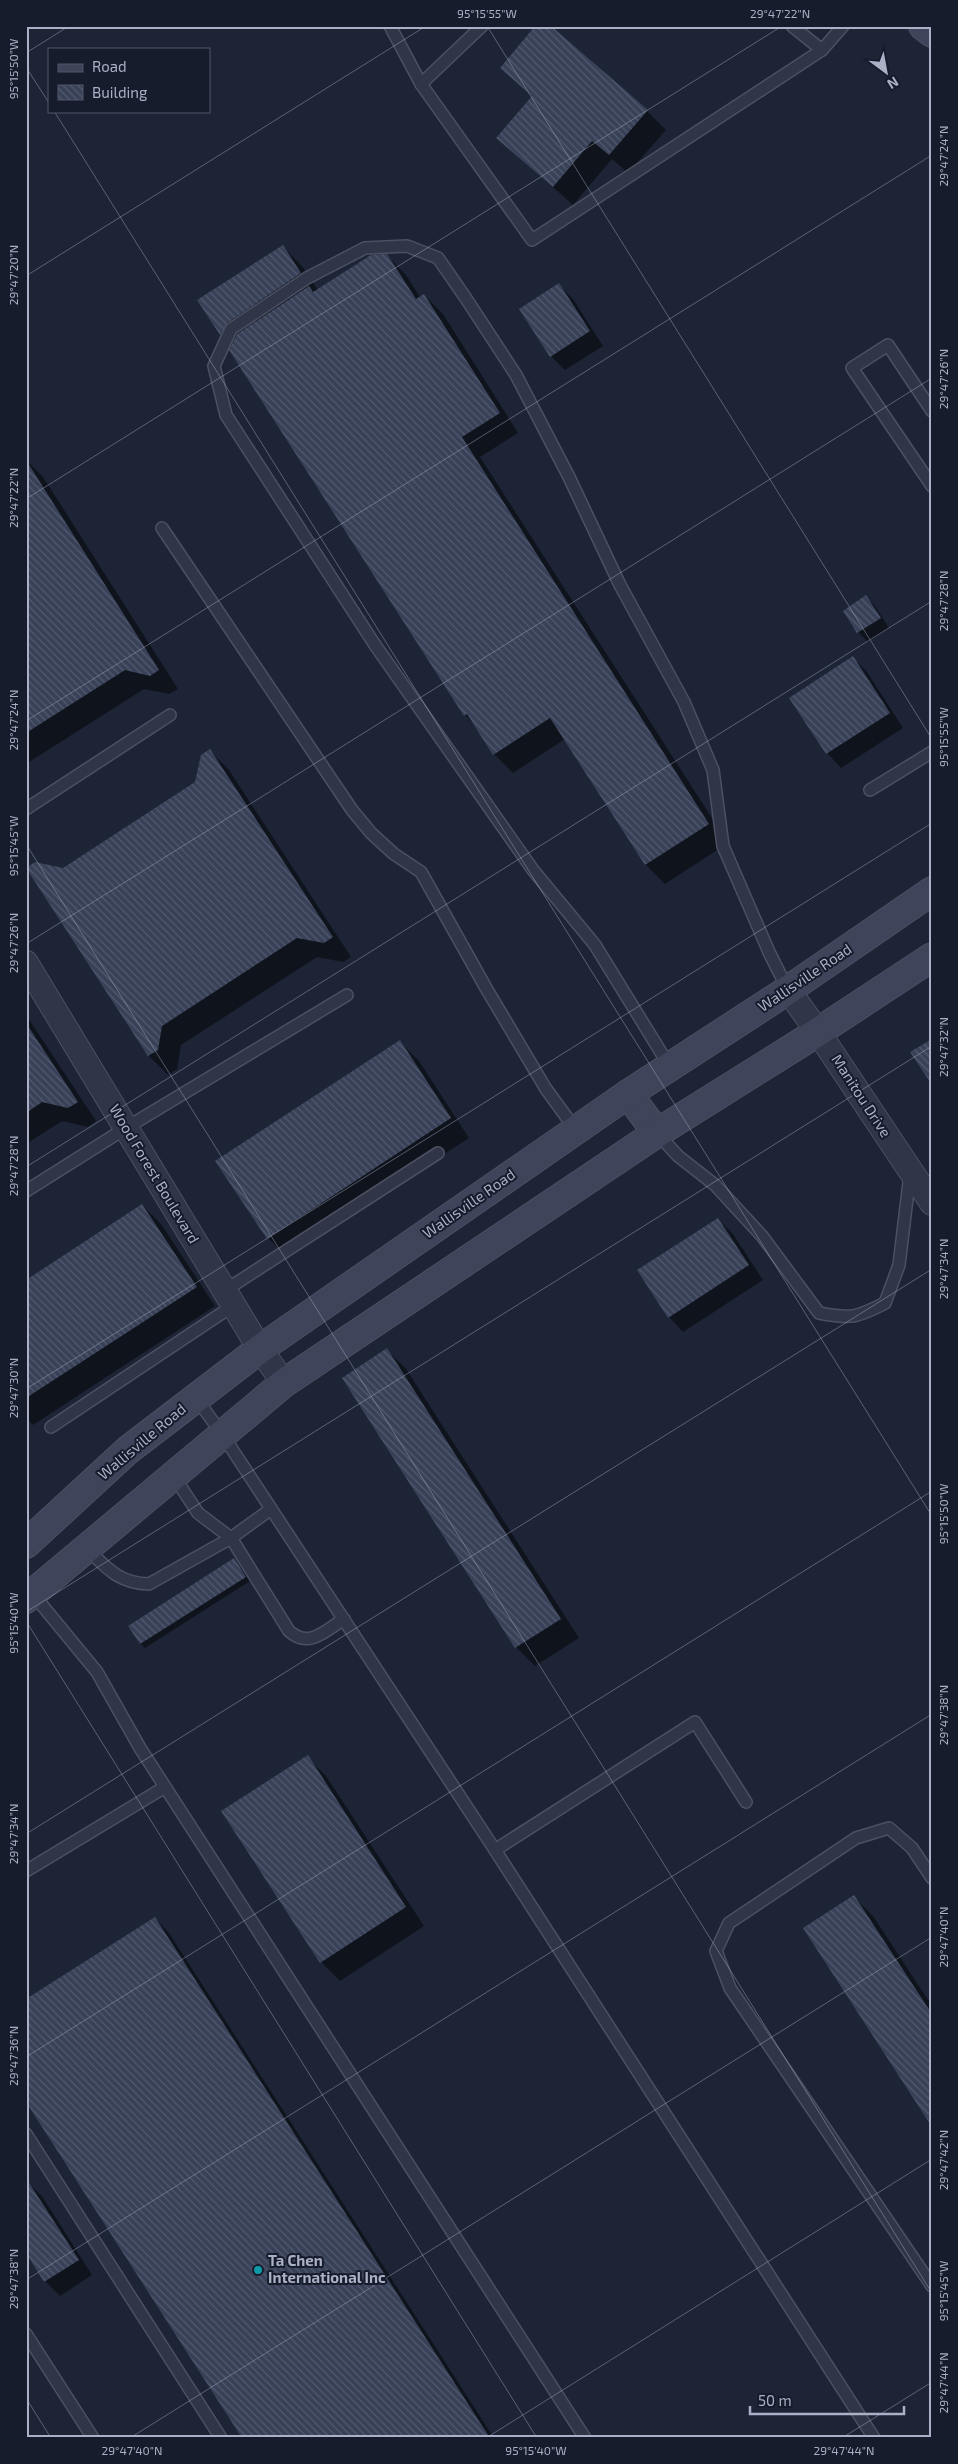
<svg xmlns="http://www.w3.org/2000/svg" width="958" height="2464" viewBox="0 0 958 2464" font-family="'Exo 2',sans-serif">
	<defs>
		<pattern id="building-back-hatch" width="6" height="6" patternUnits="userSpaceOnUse" patternTransform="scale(1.25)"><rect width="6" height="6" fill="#384158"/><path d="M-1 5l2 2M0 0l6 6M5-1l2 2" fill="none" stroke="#525a6e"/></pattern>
	</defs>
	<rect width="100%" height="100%" fill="#1d2436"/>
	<!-- shadow -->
	<g fill="#0007">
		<path d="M 501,68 L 647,111 L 666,130 L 628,173 L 612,159 L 573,205 L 498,138 L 533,97 Z"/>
		<path d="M 283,247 L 302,266 L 318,291 L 387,256 L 406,275 L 420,297 L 424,295 L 443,314 L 518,433 L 480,457 L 728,843 L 665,884 L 646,865 L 565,739 L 513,773 L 494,754 L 478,728 L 465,715 L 231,350 L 233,346 L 221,334 L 199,300 Z"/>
		<path d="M 559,285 L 573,299 L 603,346 L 565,370 L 551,356 Z"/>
		<path d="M 26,460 L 43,477 L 178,689 L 169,694 L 144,689 L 26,764 Z"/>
		<path d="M 866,597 L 875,606 L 889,628 L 868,642 L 858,632 L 844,611 Z"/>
		<path d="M 853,658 L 867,672 L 903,728 L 841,768 L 827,753 Z"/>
		<path d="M 210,751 L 229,770 L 351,957 L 343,962 L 317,957 L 181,1045 L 177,1069 L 168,1075 L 149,1056 L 27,869 L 63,869 L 196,783 Z"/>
		<path d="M 26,1015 L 96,1121 L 88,1127 L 62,1121 L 26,1144 Z"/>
		<path d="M 400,1042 L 419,1061 L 469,1138 L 287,1257 L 268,1238 Z"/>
		<path d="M 142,1205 L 161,1224 L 215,1306 L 33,1425 L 26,1418 L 26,1281 Z"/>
		<path d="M 718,1219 L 733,1234 L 763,1280 L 683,1332 L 669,1317 Z"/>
		<path d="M 387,1350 L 406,1369 L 579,1638 L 535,1666 L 516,1647 L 344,1378 Z"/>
		<path d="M 234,1559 L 250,1581 L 145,1648 L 141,1644 L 130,1626 Z"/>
		<path d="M 307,1757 L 326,1776 L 424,1926 L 340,1981 L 321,1962 L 223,1812 Z"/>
		<path d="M 854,1897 L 873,1916 L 932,2006 L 932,2124 Z"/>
		<path d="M 155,1918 L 169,1933 L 494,2438 L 244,2438 Z"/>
		<path d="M 27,2182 L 42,2196 L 92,2275 L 60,2296 L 45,2281 L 26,2251 Z"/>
	</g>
	<!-- building -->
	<g fill="url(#building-back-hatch)">
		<path d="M 535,26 L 551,26 L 648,110 L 609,155 L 592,141 L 553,187 L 496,138 L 532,96 L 500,68 Z"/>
		<path d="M 283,245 L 301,273 L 227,323 L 220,335 L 197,300 Z"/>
		<path d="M 387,254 L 416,299 L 424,294 L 500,413 L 462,437 L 709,824 L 645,865 L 550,718 L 493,755 L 467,714 L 464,716 L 229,350 L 237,334 L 309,286 L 313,292 L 371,255 Z"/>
		<path d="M 559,283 L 590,331 L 550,357 L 519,309 Z"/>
		<path d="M 26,460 L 159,670 L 150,676 L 125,670 L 26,733 Z"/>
		<path d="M 866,595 L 881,618 L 857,633 L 843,611 Z"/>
		<path d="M 853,656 L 890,713 L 826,754 L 789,698 Z"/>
		<path d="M 210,749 L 333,937 L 324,943 L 297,938 L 162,1026 L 158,1050 L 148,1056 L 26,868 L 35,862 L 63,868 L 195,782 L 201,755 Z"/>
		<path d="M 26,1023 L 78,1102 L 68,1108 L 42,1102 L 26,1113 Z"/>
		<path d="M 932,1039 L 932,1085 L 910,1052 Z"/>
		<path d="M 400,1040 L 451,1118 L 267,1239 L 215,1161 Z"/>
		<path d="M 142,1204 L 197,1287 L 26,1398 L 26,1280 Z"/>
		<path d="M 718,1218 L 749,1265 L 668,1318 L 637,1270 Z"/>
		<path d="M 387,1348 L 561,1619 L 515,1648 L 342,1378 Z"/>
		<path d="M 234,1558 L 246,1577 L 140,1644 L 128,1626 Z"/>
		<path d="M 308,1755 L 406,1907 L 320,1963 L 221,1811 Z"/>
		<path d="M 854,1895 L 932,2014 L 932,2127 L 803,1928 Z"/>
		<path d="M 155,1917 L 490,2438 L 242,2438 L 26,2102 L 26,1999 Z"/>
		<path d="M 26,2178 L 79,2260 L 44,2282 L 26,2253 Z"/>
	</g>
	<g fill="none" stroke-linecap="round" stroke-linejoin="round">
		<defs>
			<g id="lane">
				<path d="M 390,26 L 421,84 L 532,240 L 822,50 L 792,26"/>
				<path d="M 822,50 L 843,26"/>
				<path d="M 421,84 L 482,26"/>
				<path d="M 932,411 L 888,345 L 852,368 L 932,486"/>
				<path d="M 162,528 L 352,810 L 371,833 L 394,854 L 421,872 L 486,988 L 546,1089 L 576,1130"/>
				<path d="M 870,790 L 932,752"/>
				<path d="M 26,809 L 170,715"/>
				<path d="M 670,1067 L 595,945 L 533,870 L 375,645 L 226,415 L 214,366 L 231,329 L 307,278 L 365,248 L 407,246 L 438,258 L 465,297 L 516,375 L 569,477 L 620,585 L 684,702 L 713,770 L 723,846 L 769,952 L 788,990"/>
				<path d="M 657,1133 L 678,1156 L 715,1185 L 762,1236 L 819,1313 C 851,1319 856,1318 885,1303 L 899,1265 L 910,1174"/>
				<path d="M 26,1191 L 126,1128 L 347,995"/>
				<path d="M 224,1291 L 438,1153"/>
				<path d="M 196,1398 L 222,1434 L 495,1850 L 874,2438"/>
				<path d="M 51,1427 L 234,1305"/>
				<path d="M 173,1475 L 198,1513 L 231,1538 L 289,1631 C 309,1649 325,1631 344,1619"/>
				<path d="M 86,1548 C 107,1568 118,1583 149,1584 L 231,1538 L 271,1509"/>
				<path d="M 32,1593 L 97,1672 L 140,1748 L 585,2438"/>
				<path d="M 495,1850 L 695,1722 L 746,1802"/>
				<path d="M 26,1871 L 165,1787"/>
				<path d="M 932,1878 L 912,1848 L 889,1828 L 856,1838 L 729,1923 L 716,1951 L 730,1988 L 932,2286"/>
				<path d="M 26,2134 L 221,2438"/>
				<path d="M 26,2334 L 93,2438"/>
			</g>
			<g id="street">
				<path d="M 26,963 L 260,1349 L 284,1383"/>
				<path d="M 788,990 L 818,1032 L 932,1203"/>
			</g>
			<g id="secondary">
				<path d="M 923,26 L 932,33"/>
				<path d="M 628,1094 L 657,1133"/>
				<path d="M 26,1544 L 128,1450 L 260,1349 L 628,1094 L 788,990 L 932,891"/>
				<path d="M 26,1599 L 284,1383 L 657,1133 L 818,1032 L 932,957"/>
			</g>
		</defs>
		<!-- lane casing -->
		<use href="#lane" stroke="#4b5162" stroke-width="14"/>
		<!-- street casing -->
		<use href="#street" stroke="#4b5162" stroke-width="26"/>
		<!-- secondary casing -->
		<use href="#secondary" stroke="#4b5162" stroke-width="30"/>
		<!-- lane -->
		<use href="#lane" stroke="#303647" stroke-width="11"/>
		<!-- street -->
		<use href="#street" stroke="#303647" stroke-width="24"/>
		<!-- secondary -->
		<use href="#secondary" stroke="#3e445a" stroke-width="28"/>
	</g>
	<!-- ticks -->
	<path fill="none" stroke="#aab0c5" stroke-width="1" stroke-opacity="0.45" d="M 487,26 L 932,739M 26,53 L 69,26M 26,67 L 49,103M 54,111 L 932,1516M 26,276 L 426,26M 26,499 L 782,26M 26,721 L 932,155M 26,844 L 932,2293M 26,944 L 932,378M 26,1167 L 932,601M 26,1389 L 932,823M 26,1612 L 932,1046M 26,1621 L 537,2438M 26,1834 L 932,1269M 26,2057 L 932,1491M 26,2280 L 932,1714M 26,2398 L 51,2438M 130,2438 L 932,1937M 486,2438 L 932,2159M 842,2438 L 932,2382"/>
	<!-- markers -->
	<circle fill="#0f9aa8" stroke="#161c2b" stroke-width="2" cx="258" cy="2270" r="5"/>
	<g text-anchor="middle" stroke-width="4" stroke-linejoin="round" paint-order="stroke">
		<!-- street labels -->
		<g font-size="15" fill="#aab0c5" stroke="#161c2b">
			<text transform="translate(805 978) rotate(-34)" y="5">Wallisville Road</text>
			<text transform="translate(861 1096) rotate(57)" y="5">Manitou Drive</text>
			<text transform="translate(154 1174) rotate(59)" y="5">Wood Forest Boulevard</text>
			<text transform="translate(469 1204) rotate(-35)" y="5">Wallisville Road</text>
			<text transform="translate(142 1442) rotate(-40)" y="5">Wallisville Road</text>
		</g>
		<!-- poi labels -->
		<g font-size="15" font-weight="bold" fill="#aab0c5" stroke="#161c2b" text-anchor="start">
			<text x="268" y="2266">Ta Chen<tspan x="268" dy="17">International Inc</tspan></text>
		</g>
	</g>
	<!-- border -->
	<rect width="958" height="2464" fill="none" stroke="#161c2b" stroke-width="55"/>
	<!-- legend -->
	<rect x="48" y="48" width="162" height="65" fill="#161c2b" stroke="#515769"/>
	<rect x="58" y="64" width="25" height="8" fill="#3e445a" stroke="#515769"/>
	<text x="92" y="72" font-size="15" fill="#aab0c5">Road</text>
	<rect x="58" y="85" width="25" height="15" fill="url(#building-back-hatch)" stroke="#515769"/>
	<text x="92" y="98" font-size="15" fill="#aab0c5">Building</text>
	<!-- north arrow -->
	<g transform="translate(886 72) rotate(148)" stroke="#161c2b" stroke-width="4" paint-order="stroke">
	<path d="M0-4L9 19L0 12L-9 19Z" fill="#aab0c5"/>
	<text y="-8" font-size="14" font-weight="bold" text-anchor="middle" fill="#aab0c5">N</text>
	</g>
	<!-- scale -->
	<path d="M750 2406v8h154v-8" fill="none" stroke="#aab0c5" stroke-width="2.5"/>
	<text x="758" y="2406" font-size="15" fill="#aab0c5" stroke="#161c2b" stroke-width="4" paint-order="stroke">50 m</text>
	<rect x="28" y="28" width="902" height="2408" fill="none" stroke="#aab0c5" stroke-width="2"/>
	<g font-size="12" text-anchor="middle" fill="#aab0c5">
		<text x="487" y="18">95°15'55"W</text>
		<text x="780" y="18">29°47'22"N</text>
		<text transform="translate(14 69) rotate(-90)" y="4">95°15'50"W</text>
		<text transform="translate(944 156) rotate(-90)" y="4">29°47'24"N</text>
		<text transform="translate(14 275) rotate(-90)" y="4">29°47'20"N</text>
		<text transform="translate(944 379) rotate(-90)" y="4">29°47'26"N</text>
		<text transform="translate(14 498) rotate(-90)" y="4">29°47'22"N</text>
		<text transform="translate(944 601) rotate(-90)" y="4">29°47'28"N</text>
		<text transform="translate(14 720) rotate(-90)" y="4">29°47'24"N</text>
		<text transform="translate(944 737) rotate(-90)" y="4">95°15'55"W</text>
		<text transform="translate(14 846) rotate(-90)" y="4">95°15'45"W</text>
		<text transform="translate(14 943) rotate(-90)" y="4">29°47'26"N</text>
		<text transform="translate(944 1047) rotate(-90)" y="4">29°47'32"N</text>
		<text transform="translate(14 1166) rotate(-90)" y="4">29°47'28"N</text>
		<text transform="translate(944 1269) rotate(-90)" y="4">29°47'34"N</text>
		<text transform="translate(14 1388) rotate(-90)" y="4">29°47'30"N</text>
		<text transform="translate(944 1514) rotate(-90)" y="4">95°15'50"W</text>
		<text transform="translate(14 1623) rotate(-90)" y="4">95°15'40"W</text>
		<text transform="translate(944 1715) rotate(-90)" y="4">29°47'38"N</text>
		<text transform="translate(14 1834) rotate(-90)" y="4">29°47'34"N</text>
		<text transform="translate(944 1937) rotate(-90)" y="4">29°47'40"N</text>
		<text transform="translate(14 2056) rotate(-90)" y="4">29°47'36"N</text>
		<text transform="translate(944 2160) rotate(-90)" y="4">29°47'42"N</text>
		<text transform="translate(14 2279) rotate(-90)" y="4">29°47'38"N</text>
		<text transform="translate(944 2291) rotate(-90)" y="4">95°15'45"W</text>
		<text transform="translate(944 2383) rotate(-90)" y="4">29°47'44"N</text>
		<text x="132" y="2455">29°47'40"N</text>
		<text x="536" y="2455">95°15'40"W</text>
		<text x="844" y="2455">29°47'44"N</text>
	</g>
</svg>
